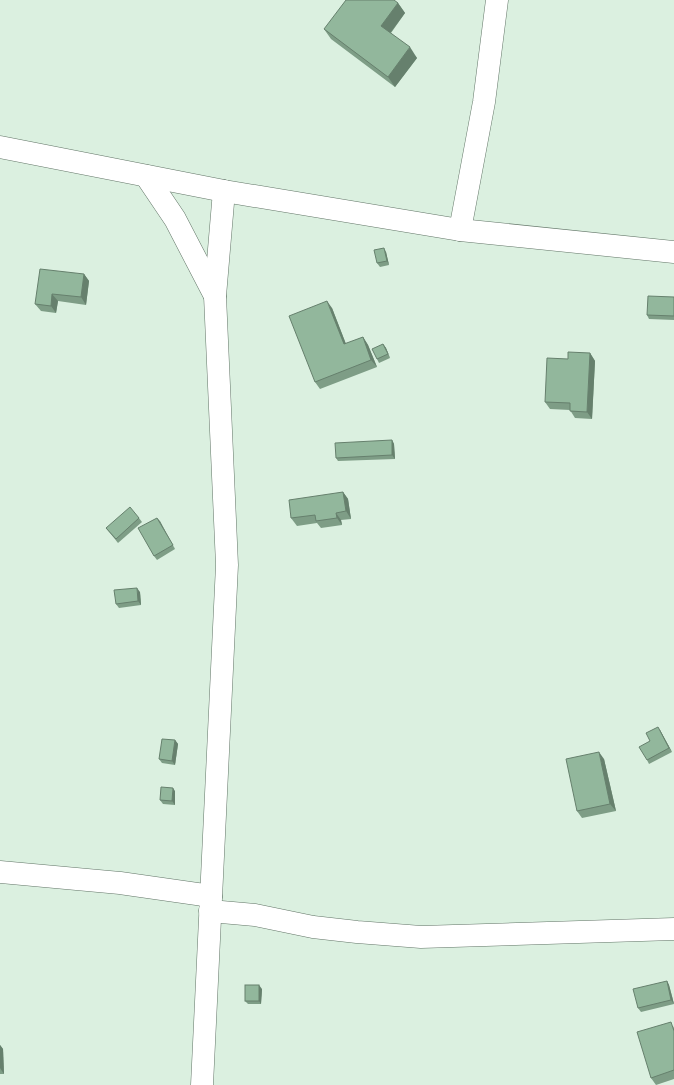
<svg xmlns="http://www.w3.org/2000/svg" width="674" height="1085" viewBox="0 0 674 1085" font-family="Overpass,sans-serif">
	<rect width="100%" height="100%" fill="#dbf0e0"/>
	<g fill="none" stroke-linecap="round" stroke-linejoin="round">
		<defs>
			<g id="minor">
				<path d="M 0,147 L 224,191 L 460,230 L 674,252"/>
				<path d="M 146,176 L 175,219 L 215,296"/>
				<path d="M 460,230 L 484,102 L 497,0"/>
				<path d="M 0,872 L 120,883 L 211,896"/>
				<path d="M 210,911 L 255,915 L 313,927 L 357,932 L 421,937 L 674,929"/>
				<path d="M 202,1085 L 227,565 L 215,296 L 224,191"/>
			</g>
		</defs>
		<!-- minor casing -->
		<use href="#minor" stroke="#627567" stroke-width="23"/>
		<!-- minor -->
		<use href="#minor" stroke="#fff" stroke-width="22"/>
	</g>
	<!-- wall -->
	<g fill="#7e9d86">
		<path d="M 398,3 L 405,13 L 391,33 L 417,58 L 395,87 L 331,39 L 324,29 Z"/>
		<path d="M 386,252 L 389,265 L 380,267 L 377,263 Z"/>
		<path d="M 84,274 L 89,281 L 86,305 L 58,301 L 56,313 L 41,311 L 35,304 Z"/>
		<path d="M 674,297 L 674,320 L 649,319 L 647,315 Z"/>
		<path d="M 332,308 L 346,344 L 363,337 L 368,345 L 377,367 L 320,389 L 315,382 Z"/>
		<path d="M 383,344 L 386,348 L 390,358 L 379,363 L 377,359 Z"/>
		<path d="M 590,353 L 595,361 L 592,419 L 575,418 L 570,410 L 550,409 L 545,402 L 568,359 Z"/>
		<path d="M 392,440 L 394,444 L 395,459 L 338,461 L 336,458 Z"/>
		<path d="M 343,492 L 348,499 L 351,519 L 341,520 L 342,525 L 321,528 L 317,523 L 297,526 L 291,518 Z"/>
		<path d="M 139,518 L 142,522 L 118,543 L 106,528 Z"/>
		<path d="M 157,518 L 175,549 L 157,560 L 154,556 Z"/>
		<path d="M 140,592 L 141,605 L 119,608 L 116,604 Z"/>
		<path d="M 660,730 L 672,752 L 649,764 L 647,760 L 650,741 Z"/>
		<path d="M 175,740 L 178,744 L 175,765 L 162,763 L 159,759 Z"/>
		<path d="M 604,759 L 616,811 L 582,818 L 577,811 Z"/>
		<path d="M 175,791 L 175,805 L 163,804 L 160,800 Z"/>
		<path d="M 667,981 L 669,985 L 674,1004 L 641,1012 L 638,1008 Z"/>
		<path d="M 262,989 L 261,1004 L 248,1004 L 245,1001 Z"/>
		<path d="M 674,1026 L 674,1079 L 656,1085 L 651,1078 Z"/>
		<path d="M 0,1045 L 3,1049 L 4,1074 L 0,1074 Z"/>
	</g>
	<!-- shaded-wall -->
	<g fill="#66806d">
		<path d="M 398,3 L 405,13 L 388,36 L 381,26 Z"/>
		<path d="M 410,47 L 417,58 L 395,87 L 388,77 Z"/>
		<path d="M 384,248 L 386,252 L 389,265 L 387,261 Z"/>
		<path d="M 84,274 L 89,281 L 86,305 L 81,297 Z"/>
		<path d="M 52,294 L 58,301 L 56,313 L 51,306 Z"/>
		<path d="M 327,301 L 332,308 L 349,352 L 344,344 Z"/>
		<path d="M 363,337 L 368,345 L 377,367 L 371,360 Z"/>
		<path d="M 383,344 L 386,348 L 390,358 Z"/>
		<path d="M 590,353 L 595,361 L 592,419 L 587,412 Z"/>
		<path d="M 392,440 L 394,444 L 395,459 L 392,455 Z"/>
		<path d="M 343,492 L 348,499 L 351,519 L 346,511 Z"/>
		<path d="M 336,513 L 341,520 L 342,525 L 337,518 Z"/>
		<path d="M 157,518 L 160,521 L 175,549 L 173,545 Z"/>
		<path d="M 137,588 L 140,592 L 141,605 L 138,601 Z"/>
		<path d="M 658,727 L 660,730 L 672,752 L 669,748 Z"/>
		<path d="M 175,740 L 178,744 L 175,765 L 172,761 Z"/>
		<path d="M 599,752 L 604,759 L 616,811 L 610,804 Z"/>
		<path d="M 173,788 L 175,791 L 175,805 L 172,801 Z"/>
		<path d="M 667,981 L 669,985 L 674,1004 L 671,1000 Z"/>
		<path d="M 259,985 L 262,989 L 261,1004 L 259,1001 Z"/>
		<path d="M 0,1045 L 3,1049 L 4,1074 L 0,1068 Z"/>
	</g>
	<!-- building -->
	<g fill="#92b79c" stroke="#66806d">
		<path d="M 346,0 L 394,0 L 398,3 L 381,26 L 410,47 L 388,77 L 324,29 Z"/>
		<path d="M 384,248 L 387,261 L 377,263 L 374,250 Z"/>
		<path d="M 40,269 L 84,274 L 81,297 L 52,294 L 51,306 L 35,304 Z"/>
		<path d="M 648,296 L 674,297 L 674,316 L 647,315 Z"/>
		<path d="M 327,301 L 344,344 L 363,337 L 371,360 L 315,382 L 289,316 Z"/>
		<path d="M 383,344 L 388,354 L 377,359 L 372,349 Z"/>
		<path d="M 568,352 L 590,353 L 587,412 L 570,411 L 570,403 L 545,402 L 547,358 L 568,359 Z"/>
		<path d="M 392,440 L 392,455 L 336,458 L 335,443 Z"/>
		<path d="M 343,492 L 346,511 L 336,513 L 337,518 L 316,521 L 315,515 L 291,518 L 289,500 Z"/>
		<path d="M 130,507 L 139,518 L 116,539 L 106,528 Z"/>
		<path d="M 157,518 L 173,545 L 154,556 L 138,528 Z"/>
		<path d="M 137,588 L 138,601 L 116,604 L 114,590 Z"/>
		<path d="M 658,727 L 669,748 L 647,760 L 639,747 L 650,741 L 646,733 Z"/>
		<path d="M 162,739 L 175,740 L 172,761 L 159,759 Z"/>
		<path d="M 599,752 L 610,804 L 577,811 L 566,759 Z"/>
		<path d="M 161,787 L 173,788 L 172,801 L 160,800 Z"/>
		<path d="M 667,981 L 671,1000 L 638,1008 L 633,989 Z"/>
		<rect x="245" y="985" width="14" height="16"/>
		<path d="M 671,1022 L 674,1031 L 674,1070 L 651,1078 L 637,1032 Z"/>
	</g>
</svg>
